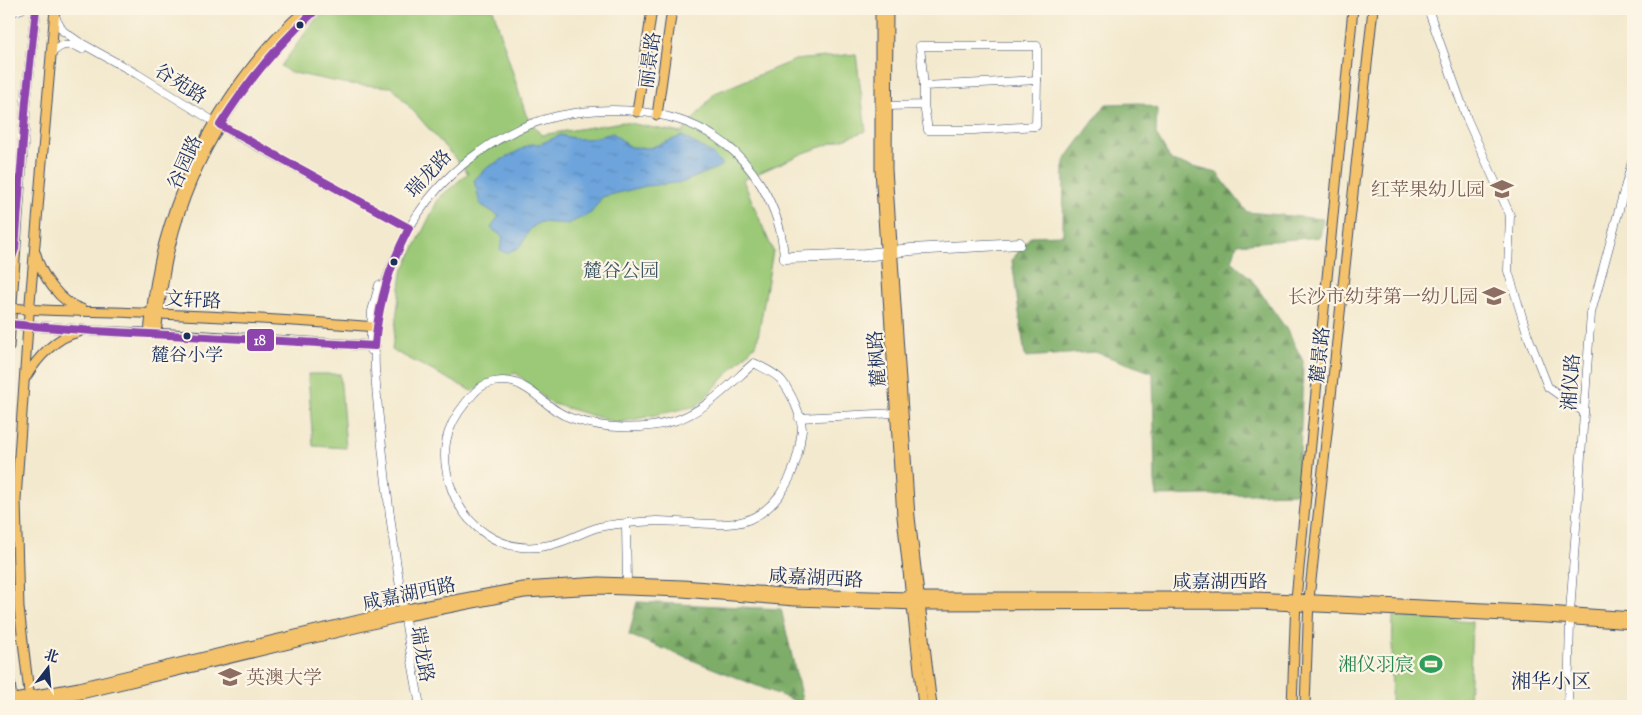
<svg xmlns="http://www.w3.org/2000/svg" width="1642" height="715" viewBox="0 0 1642 715" font-family="'Sorts Mill Goudy','Noto Serif SC',serif">
	<defs>
		<pattern id="forest-firs" width="22" height="20" patternUnits="userSpaceOnUse" patternTransform="scale(1.25)"><rect width="22" height="20" fill="#7dad68"/><path d="M5 1l3.5 6h-7zM16 11l3.5 6h-7z" fill="#668d59"/></pattern>
		<pattern id="water-ripples" width="26" height="14" patternUnits="userSpaceOnUse" patternTransform="scale(1.25)"><rect width="26" height="14" fill="#6da4db"/><path d="M2 4q2-2 4 0t4 0M15 11q2-2 4 0t4 0" fill="none" stroke="#5986b5"/></pattern>
	</defs>
	<rect width="100%" height="100%" fill="#fcf5e5"/>
	<filter id="ink" filterUnits="userSpaceOnUse"><feTurbulence type="fractalNoise" baseFrequency=".02" numOctaves="2"/><feDisplacementMap in="SourceGraphic" scale="10" xChannelSelector="R" yChannelSelector="G"/><feConvolveMatrix kernelMatrix="1 2 1 2 8 2 1 2 1" color-interpolation-filters="sRGB"/></filter>
	<filter id="wash" filterUnits="userSpaceOnUse"><feTurbulence type="fractalNoise" baseFrequency=".0096" numOctaves="4" result="noise"/><feDisplacementMap in="SourceGraphic" scale="20" xChannelSelector="R" yChannelSelector="G"/><feGaussianBlur stdDeviation="1.12" result="paint"/><feColorMatrix in="noise" values="0 0 0 0 0 0 0 0 0 0 0 0 0 0 0 0 0 1.4 0 .05"/><feComposite in="paint" operator="in"/></filter>
	<g filter="url(#wash)">
		<rect width="100%" height="100%" fill="#f3e9ce"/>
		<!-- forest -->
		<g fill="url(#forest-firs)" stroke="#4c6e63">
			<path d="M 1140,103 L 1157,109 L 1156,134 L 1171,161 L 1217,173 L 1247,212 L 1323,219 L 1320,237 L 1237,244 L 1232,261 L 1251,279 L 1287,330 L 1303,361 L 1299,493 L 1157,496 L 1155,482 L 1153,373 L 1095,352 L 1025,357 L 1012,260 L 1031,236 L 1063,235 L 1064,161 L 1106,104 Z"/>
			<path d="M 637,602 L 781,609 L 803,704 L 629,635 Z"/>
		</g>
		<!-- park -->
		<g fill="#9cc977" stroke="#5c7c6a">
			<path d="M 332,9 L 493,9 L 526,115 L 541,135 L 623,122 L 682,133 L 715,93 L 795,60 L 856,54 L 866,131 L 804,153 L 743,180 L 773,251 L 757,343 L 697,406 L 618,423 L 550,403 L 516,373 L 472,391 L 392,350 L 402,273 L 439,198 L 468,173 L 392,87 L 348,84 L 289,72 L 281,66 L 315,20 Z"/>
			<path d="M 308,374 L 340,374 L 346,448 L 313,446 Z"/>
			<path d="M 1393,616 L 1472,622 L 1469,706 L 1391,706 Z"/>
		</g>
		<!-- water -->
		<path fill="url(#water-ripples)" stroke="#446a9c" d="M 613,133 L 630,147 L 650,148 L 682,136 L 710,152 L 723,165 L 684,182 L 646,186 L 602,197 L 591,213 L 568,224 L 540,222 L 530,229 L 520,247 L 506,253 L 500,250 L 503,237 L 491,228 L 499,216 L 480,204 L 474,180 L 488,167 L 531,144 L 540,144 L 561,135 C 584,142 590,139 613,133 Z"/>
	</g>
	<g filter="url(#ink)">
		<g fill="none" stroke-linecap="round" stroke-linejoin="round">
			<defs>
				<g id="minor">
					<path d="M 1428,9 L 1467,119 L 1510,215 L 1508,271 L 1528,336 L 1548,387 L 1584,412"/>
					<path d="M 9,13 L 22,9"/>
					<path d="M 55,15 L 57,21 L 63,31 L 79,42 L 137,74 L 234,134 L 409,228"/>
					<path d="M 51,55 C 59,43 70,42 82,49"/>
					<path d="M 924,86 L 920,46 L 1037,46 L 1037,80"/>
					<path d="M 887,106 L 924,105 L 928,130 L 974,130 L 1036,126 L 1037,80 L 924,86 L 924,105"/>
					<path d="M 370,350 L 372,311 L 379,285"/>
					<path d="M 754,363 C 763,368 776,373 782,381 C 791,393 801,414 802,429 C 802,433 800,439 800,443 C 795,474 780,506 750,519 C 726,530 683,520 655,521 C 637,522 616,523 599,527 C 582,532 566,542 550,545 C 502,556 462,527 449,481 C 438,444 450,418 476,391 C 488,379 510,378 524,387 C 541,396 552,412 571,418 C 603,429 642,431 674,421 C 706,411 730,384 754,363 Z"/>
					<path d="M 799,418 L 896,413"/>
					<path d="M 626,524 L 627,583"/>
					<path d="M 1570,613 L 1591,313 L 1633,158"/>
					<path d="M 420,706 C 404,620 391,534 382,446 C 377,397 369,347 381,298 C 396,239 428,188 478,153 C 501,136 530,122 558,116 C 612,104 681,109 725,144 C 740,155 751,169 761,185 C 775,208 783,232 784,259 L 865,257 L 911,251 L 1020,245 L 1020,242 L 911,248 L 865,253 L 784,256"/>
					<path d="M 1568,706 L 1570,620"/>
				</g>
				<g id="major">
					<path d="M 880,9 L 880,169 L 902,517 L 923,706"/>
					<path d="M 888,9 L 887,169 L 910,517 L 932,706"/>
					<path d="M 637,112 L 652,9"/>
					<path d="M 657,115 L 672,9"/>
					<path d="M 36,254 C 41,275 60,303 82,309"/>
					<path d="M 9,308 C 59,312 110,311 160,314 C 232,317 304,321 376,327"/>
					<path d="M 9,324 L 94,331 L 172,334 L 375,346"/>
					<path d="M 149,333 C 152,303 156,273 164,243 C 188,155 237,70 306,9"/>
					<path d="M 156,333 C 160,305 163,275 170,247 C 192,155 246,71 317,9"/>
					<path d="M 9,347 L 26,101 L 36,9"/>
					<path d="M 26,377 C 37,358 57,336 79,332"/>
					<path d="M 9,676 L 13,706 L 81,694 L 397,618 L 524,593 L 599,589 L 682,592 L 795,601 L 918,605 L 1255,604 L 1546,618 L 1633,624"/>
					<path d="M 9,700 L 79,687 L 396,611 L 523,587 L 599,582 L 683,585 L 795,594 L 910,597 L 1256,597 L 1547,611 L 1633,617"/>
					<path d="M 30,701 L 19,608 L 16,499 L 28,326 L 55,9"/>
					<path d="M 1292,706 L 1296,599 L 1353,9"/>
					<path d="M 1305,706 L 1309,599 L 1373,9"/>
				</g>
			</defs>
			<!-- minor casing -->
			<use href="#minor" stroke="#3b4b6f" stroke-width="9"/>
			<!-- major casing -->
			<use href="#major" stroke="#3b4b6f" stroke-width="11"/>
			<!-- minor -->
			<use href="#minor" stroke="#fff" stroke-width="8"/>
			<!-- major -->
			<use href="#major" stroke="#f3c26a" stroke-width="9"/>
			<defs>
				<g id="bus-1">
					<path d="M 9,266 L 15,249 L 26,101 L 36,9"/>
					<path d="M 9,324 L 94,331 L 375,346 C 378,304 389,266 409,228 L 220,125 C 247,82 279,43 317,9"/>
				</g>
			</defs>
			<!-- bus-1 casing -->
			<use href="#bus-1" stroke="#fcf5e5" stroke-width="11"/>
			<!-- bus-1 -->
			<use href="#bus-1" stroke="#8e44ad" stroke-width="8"/>
		</g>
	</g>
	<!-- icons -->
	<defs>
		<symbol id="school-bare" viewBox="-9 -9 18 18"><path d="M0-5L7-2L0 1L-7-2ZM-4 1L0 2.5L4 1V4Q0 6-4 4Z" fill="#8d6e63" stroke="#fcf5e5" stroke-width="2.5" paint-order="stroke"/></symbol>
		<symbol id="stadium-bare" viewBox="-9 -9 18 18"><path d="M0-5a6.5 5 0 1 0 0 10a6.5 5 0 1 0 0-10ZM-3.5-1.8h7v3.6h-7Z" fill="#2e9e5b" stroke="#fcf5e5" stroke-width="2.5" paint-order="stroke"/></symbol>
		<symbol id="university-bare" viewBox="-9 -9 18 18"><path d="M0-5L7-2L0 1L-7-2ZM-4 1L0 2.5L4 1V4Q0 6-4 4Z" fill="#8d6e63" stroke="#fcf5e5" stroke-width="2.5" paint-order="stroke"/></symbol>
	</defs>
	<g fill-rule="evenodd">
		<use href="#school-bare" x="1486" y="173" width="32" height="32"/>
		<use href="#school-bare" x="1478" y="280" width="32" height="32"/>
		<use href="#stadium-bare" x="1415" y="648" width="32" height="32"/>
		<use href="#university-bare" x="214" y="661" width="32" height="32"/>
	</g>
	<!-- markers -->
	<g fill="#1b2f5e" stroke="#fcf5e5" stroke-width="2">
		<circle cx="300" cy="25" r="4.5"/>
		<circle cx="394" cy="262" r="4.5"/>
		<circle cx="187" cy="336" r="4.5"/>
	</g>
	<g text-anchor="middle" stroke-width="4.5" stroke-linejoin="round" paint-order="stroke">
		<!-- bus labels -->
		<g font-size="18" fill="#1b2f5e" stroke="#fcf5e5">
			<text x="187" y="361">麓谷小学</text>
		</g>
		<!-- street labels -->
		<g font-size="19" fill="#1b2f5e" stroke="#fcf5e5">
			<text transform="translate(649 60) rotate(-82)" y="7">丽景路</text>
			<text transform="translate(181 83) rotate(32)" y="7">谷苑路</text>
			<text transform="translate(184 162) rotate(-66)" y="7">谷园路</text>
			<text transform="translate(428 173) rotate(-47)" y="7">瑞龙路</text>
			<text transform="translate(193 299) rotate(3)" y="7">文轩路</text>
			<text transform="translate(1319 355) rotate(-84)" y="7">麓景路</text>
			<text transform="translate(876 359) rotate(-94)" y="7">麓枫路</text>
			<text transform="translate(1570 382) rotate(-86)" y="7">湘仪路</text>
			<text transform="translate(816 577) rotate(3)" y="7">咸嘉湖西路</text>
			<text x="1220" y="588">咸嘉湖西路</text>
			<text transform="translate(409 593) rotate(-12)" y="7">咸嘉湖西路</text>
			<text transform="translate(423 654) rotate(80)" y="7">瑞龙路</text>
		</g>
		<!-- education labels -->
		<g font-size="19" fill="#785e54" stroke="#fcf5e5" text-anchor="end">
			<text x="1485" y="196">红苹果幼儿园</text>
			<text x="1478" y="303">长沙市幼芽第一幼儿园</text>
			<text x="246" y="684" text-anchor="start">英澳大学</text>
		</g>
		<!-- park labels -->
		<g font-size="19" fill="#3b5664" stroke="#fcf5e5">
			<text x="621" y="277">麓谷公园</text>
		</g>
		<!-- leisure labels -->
		<g font-size="19" fill="#27864d" stroke="#fcf5e5" text-anchor="end">
			<text x="1414" y="671">湘仪羽宸</text>
		</g>
		<!-- neighbourhood labels -->
		<g font-size="20" fill="#1b2f5e" stroke="#fcf5e5">
			<text x="1551" y="688">湘华小区</text>
		</g>
	</g>
	<rect stroke="#fcf5e5" stroke-width="2" x="246" y="328" width="29" height="24" rx="5" fill="#8e44ad"/>
	<g font-size="14" text-anchor="middle" font-weight="bold" fill="#fff">
		<text x="260" y="345">18</text>
	</g>
	<!-- margin -->
	<rect width="1642" height="715" fill="none" stroke="#fcf5e5" stroke-width="30"/>
	<!-- north arrow -->
	<g transform="translate(48 668) rotate(16)" stroke="#fcf5e5" stroke-width="4" paint-order="stroke">
	<path d="M0-4L9 19L0 12L-9 19Z" fill="#1b2f5e"/>
	<text y="-8" font-size="14" font-weight="bold" text-anchor="middle" fill="#1b2f5e">北</text>
	</g>
</svg>
